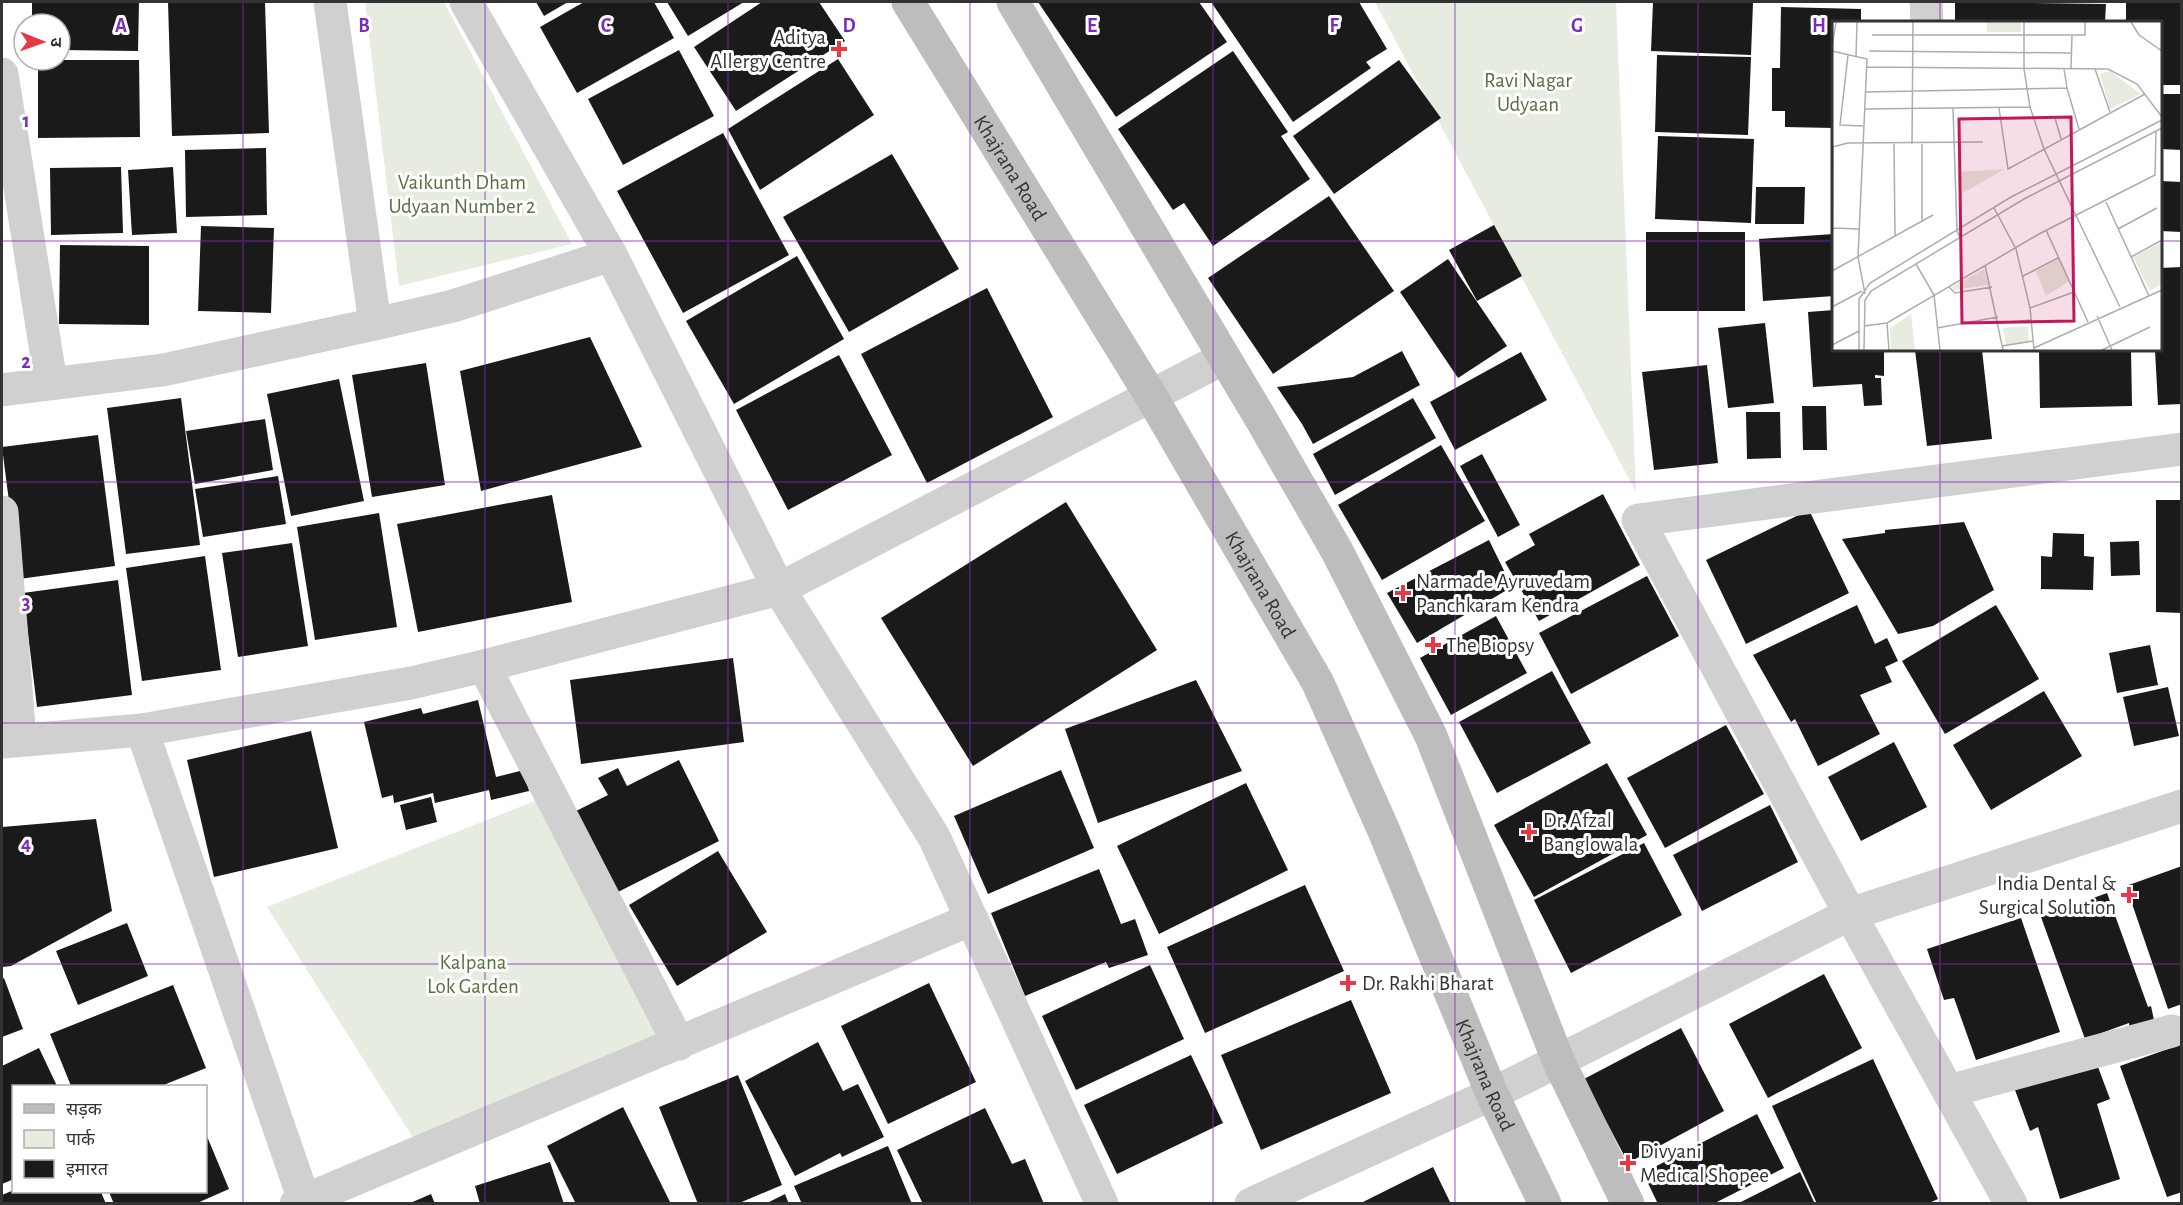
<svg xmlns="http://www.w3.org/2000/svg" width="2183" height="1205" viewBox="0 0 2183 1205" font-family="'Alegreya Sans','Noto Sans Devanagari',sans-serif">
	<rect width="100%" height="100%" fill="#fff"/>
	<!-- park -->
	<g fill="#e6ecdf">
		<path d="M 365,2 L 444,2 L 572,244 L 399,286 Z"/>
		<path d="M 1375,2 L 1616,2 L 1636,492 Z"/>
		<path d="M 540,799 L 664,1051 L 422,1152 L 267,907 Z"/>
	</g>
	<!-- building -->
	<g fill="#1a1a1a">
		<path d="M 32,2 L 139,2 L 138,51 L 60,50 L 60,24 L 32,24 Z"/>
		<path d="M 168,2 L 265,2 L 269,133 L 172,136 Z"/>
		<path d="M 536,2 L 568,2 L 544,16 Z"/>
		<path d="M 584,2 L 654,2 L 674,38 L 577,93 L 540,27 Z"/>
		<path d="M 667,2 L 744,2 L 688,36 Z"/>
		<path d="M 762,2 L 819,2 L 845,41 L 736,111 L 694,47 Z"/>
		<path d="M 1038,2 L 1199,2 L 1227,42 L 1116,117 Z"/>
		<path d="M 1211,2 L 1359,2 L 1387,49 L 1366,62 L 1371,68 L 1293,122 Z"/>
		<path d="M 1653,2 L 1753,3 L 1751,55 L 1651,51 Z"/>
		<path d="M 1955,2 L 2106,4 L 2105,22 L 1955,22 Z"/>
		<path d="M 2126,2 L 2182,2 L 2182,85 L 2160,85 L 2160,22 L 2126,22 Z"/>
		<path d="M 1781,7 L 1861,9 L 1861,22 L 1834,22 L 1834,128 L 1785,127 L 1785,111 L 1772,111 L 1772,68 L 1780,68 Z"/>
		<path d="M 679,50 L 714,116 L 623,165 L 588,99 Z"/>
		<path d="M 1233,51 L 1288,132 L 1281,136 L 1310,179 L 1213,246 L 1184,203 L 1173,210 L 1118,129 Z"/>
		<path d="M 1657,55 L 1751,57 L 1748,135 L 1655,132 Z"/>
		<path d="M 838,59 L 874,115 L 760,190 L 728,129 Z"/>
		<path d="M 38,60 L 139,60 L 140,137 L 38,138 Z"/>
		<path d="M 1399,60 L 1441,118 L 1334,194 L 1293,136 Z"/>
		<path d="M 2160,94 L 2182,94 L 2182,150 L 2160,149 Z"/>
		<path d="M 723,133 L 789,255 L 683,313 L 617,191 Z"/>
		<path d="M 1658,136 L 1754,139 L 1751,223 L 1655,219 Z"/>
		<path d="M 266,148 L 267,215 L 186,217 L 185,150 Z"/>
		<path d="M 892,154 L 959,269 L 849,332 L 783,217 Z"/>
		<path d="M 121,167 L 123,233 L 51,235 L 50,168 Z"/>
		<path d="M 173,167 L 177,233 L 132,235 L 128,170 Z"/>
		<path d="M 2160,181 L 2182,182 L 2182,232 L 2160,231 Z"/>
		<path d="M 1756,187 L 1805,187 L 1804,224 L 1755,224 Z"/>
		<path d="M 1329,196 L 1394,291 L 1273,374 L 1208,278 Z"/>
		<path d="M 1494,225 L 1522,276 L 1477,301 L 1449,250 Z"/>
		<path d="M 201,226 L 274,228 L 271,313 L 198,311 Z"/>
		<rect x="1646" y="232" width="99" height="79"/>
		<path d="M 1834,234 L 1834,296 L 1763,301 L 1759,239 Z"/>
		<path d="M 60,245 L 149,246 L 149,325 L 59,324 Z"/>
		<path d="M 797,256 L 844,339 L 734,404 L 686,321 Z"/>
		<path d="M 1448,259 L 1507,346 L 1458,378 L 1400,292 Z"/>
		<path d="M 2182,267 L 2182,404 L 2158,405 L 2155,350 L 2160,350 L 2160,268 Z"/>
		<path d="M 987,288 L 1053,417 L 927,483 L 861,354 Z"/>
		<path d="M 1834,310 L 1834,350 L 1884,350 L 1884,376 L 1875,375 L 1875,378 L 1881,378 L 1882,405 L 1864,406 L 1862,384 L 1813,387 L 1808,312 Z"/>
		<path d="M 1765,323 L 1774,403 L 1728,408 L 1718,328 Z"/>
		<path d="M 590,337 L 642,447 L 481,491 L 460,371 Z"/>
		<path d="M 1915,350 L 1982,350 L 1992,439 L 1927,446 Z"/>
		<path d="M 2039,350 L 2131,350 L 2132,406 L 2040,408 Z"/>
		<path d="M 1402,351 L 1420,385 L 1313,444 L 1302,424 L 1277,387 L 1353,377 Z"/>
		<path d="M 1521,352 L 1547,400 L 1455,450 L 1430,402 Z"/>
		<path d="M 839,355 L 892,455 L 788,510 L 736,410 Z"/>
		<path d="M 426,363 L 445,485 L 372,497 L 352,375 Z"/>
		<path d="M 1707,365 L 1718,463 L 1654,470 L 1642,372 Z"/>
		<path d="M 339,379 L 364,501 L 291,516 L 267,394 Z"/>
		<path d="M 181,398 L 200,545 L 126,554 L 107,408 Z"/>
		<path d="M 1413,398 L 1436,438 L 1335,495 L 1313,454 Z"/>
		<path d="M 1802,406 L 1826,406 L 1827,450 L 1803,450 Z"/>
		<path d="M 1746,412 L 1780,412 L 1781,458 L 1747,459 Z"/>
		<path d="M 265,419 L 273,470 L 195,484 L 186,431 Z"/>
		<path d="M 98,435 L 115,566 L 19,579 L 2,447 Z"/>
		<path d="M 1441,445 L 1485,521 L 1382,580 L 1338,505 Z"/>
		<path d="M 1482,454 L 1520,525 L 1498,537 L 1460,466 Z"/>
		<path d="M 278,476 L 286,524 L 203,537 L 195,489 Z"/>
		<path d="M 1603,494 L 1640,565 L 1539,621 L 1505,562 L 1535,545 L 1529,534 Z"/>
		<path d="M 552,495 L 572,602 L 418,632 L 397,524 Z"/>
		<path d="M 2156,500 L 2182,500 L 2182,613 L 2156,612 Z"/>
		<path d="M 1066,502 L 1157,650 L 973,766 L 881,618 Z"/>
		<path d="M 1809,510 L 1849,593 L 1746,644 L 1706,560 Z"/>
		<path d="M 379,513 L 397,627 L 315,640 L 297,527 Z"/>
		<path d="M 1964,522 L 1994,590 L 1933,626 L 1898,634 L 1842,539 L 1885,533 L 1885,530 Z"/>
		<path d="M 2053,533 L 2084,534 L 2084,556 L 2094,557 L 2093,590 L 2041,589 L 2041,556 L 2052,557 Z"/>
		<path d="M 1489,540 L 1512,587 L 1417,643 L 1387,593 Z"/>
		<path d="M 2139,541 L 2140,575 L 2111,576 L 2110,542 Z"/>
		<path d="M 292,543 L 308,646 L 238,657 L 222,553 Z"/>
		<path d="M 205,556 L 221,670 L 142,681 L 126,568 Z"/>
		<path d="M 1647,576 L 1679,636 L 1571,694 L 1539,633 Z"/>
		<path d="M 118,580 L 132,695 L 37,707 L 23,593 Z"/>
		<path d="M 1857,605 L 1875,644 L 1887,638 L 1898,661 L 1885,667 L 1892,682 L 1860,695 L 1880,734 L 1818,766 L 1795,719 L 1791,722 L 1753,655 Z"/>
		<path d="M 1996,605 L 2039,679 L 1945,734 L 1902,661 Z"/>
		<path d="M 1496,616 L 1527,673 L 1451,715 L 1420,658 Z"/>
		<path d="M 2150,645 L 2158,685 L 2117,693 L 2109,653 Z"/>
		<path d="M 733,658 L 744,742 L 581,764 L 570,680 Z"/>
		<path d="M 1552,671 L 1591,743 L 1497,793 L 1459,722 Z"/>
		<path d="M 1196,680 L 1242,771 L 1098,823 L 1065,729 Z"/>
		<path d="M 2168,687 L 2179,736 L 2134,746 L 2123,697 Z"/>
		<path d="M 2044,691 L 2082,756 L 1991,810 L 1953,745 Z"/>
		<path d="M 478,700 L 496,777 L 524,770 L 529,791 L 491,800 L 489,790 L 435,803 L 433,793 L 394,803 L 393,795 L 382,798 L 364,722 L 421,708 L 423,714 Z"/>
		<path d="M 1726,725 L 1764,794 L 1665,848 L 1627,778 Z"/>
		<path d="M 311,731 L 338,848 L 214,877 L 187,760 Z"/>
		<path d="M 1894,742 L 1927,807 L 1861,841 L 1828,777 Z"/>
		<path d="M 679,760 L 719,841 L 616,893 L 576,811 L 608,795 L 598,778 L 618,768 L 627,786 Z"/>
		<path d="M 1607,763 L 1647,835 L 1534,897 L 1494,825 Z"/>
		<path d="M 1061,770 L 1094,848 L 988,894 L 954,816 Z"/>
		<path d="M 1246,783 L 1288,870 L 1159,934 L 1117,846 Z"/>
		<path d="M 431,797 L 437,822 L 406,830 L 400,805 Z"/>
		<path d="M 1770,805 L 1798,862 L 1702,911 L 1673,855 Z"/>
		<path d="M 96,819 L 112,911 L 11,966 L 2,967 L 2,827 Z"/>
		<path d="M 1644,843 L 1682,915 L 1571,973 L 1534,900 Z"/>
		<path d="M 718,851 L 767,932 L 677,986 L 629,905 Z"/>
		<path d="M 2182,866 L 2182,1004 L 2168,1009 L 2126,886 Z"/>
		<path d="M 1099,869 L 1121,924 L 1135,919 L 1148,955 L 1109,968 L 1106,962 L 1025,996 L 991,913 Z"/>
		<path d="M 1305,885 L 1344,971 L 1205,1033 L 1167,947 Z"/>
		<path d="M 2107,893 L 2148,1007 L 2151,1006 L 2155,1025 L 2130,1031 L 2129,1023 L 2085,1039 L 2041,917 Z"/>
		<path d="M 2021,918 L 2060,1032 L 1976,1060 L 1954,998 L 1944,1000 L 1927,949 Z"/>
		<path d="M 127,923 L 148,976 L 78,1005 L 56,951 Z"/>
		<path d="M 1150,965 L 1184,1039 L 1076,1090 L 1042,1016 Z"/>
		<path d="M 1824,974 L 1862,1048 L 1768,1098 L 1729,1024 Z"/>
		<path d="M 4,978 L 23,1029 L 2,1037 L 2,979 Z"/>
		<path d="M 929,983 L 976,1082 L 888,1124 L 841,1026 Z"/>
		<path d="M 173,985 L 206,1068 L 161,1086 L 71,1086 L 50,1034 Z"/>
		<path d="M 1351,1000 L 1391,1093 L 1261,1150 L 1221,1055 Z"/>
		<path d="M 1681,1028 L 1724,1111 L 1628,1163 L 1584,1079 Z"/>
		<path d="M 818,1042 L 843,1091 L 858,1084 L 884,1137 L 842,1157 L 840,1153 L 795,1176 L 745,1081 Z"/>
		<path d="M 2182,1044 L 2182,1192 L 2167,1197 L 2120,1066 Z"/>
		<path d="M 39,1048 L 57,1086 L 14,1086 L 14,1179 L 2,1184 L 2,1066 Z"/>
		<path d="M 1191,1055 L 1223,1123 L 1117,1174 L 1084,1105 Z"/>
		<path d="M 1873,1059 L 1938,1199 L 1927,1204 L 1817,1204 L 1772,1106 Z"/>
		<path d="M 2095,1059 L 2110,1099 L 2097,1104 L 2120,1179 L 2060,1199 L 2038,1127 L 2030,1131 L 2015,1090 Z"/>
		<path d="M 738,1075 L 782,1185 L 737,1204 L 698,1204 L 659,1107 Z"/>
		<path d="M 623,1107 L 671,1204 L 576,1204 L 547,1146 Z"/>
		<path d="M 985,1108 L 1012,1164 L 1025,1159 L 1044,1204 L 923,1204 L 897,1150 Z"/>
		<path d="M 1757,1114 L 1784,1168 L 1713,1204 L 1658,1204 L 1643,1173 Z"/>
		<path d="M 206,1134 L 229,1189 L 195,1204 L 114,1204 L 109,1192 L 206,1192 Z"/>
		<path d="M 888,1146 L 912,1204 L 802,1204 L 794,1186 Z"/>
		<path d="M 550,1162 L 564,1204 L 480,1204 L 475,1186 Z"/>
		<path d="M 1433,1167 L 1451,1204 L 1359,1204 Z"/>
		<path d="M 1800,1172 L 1815,1204 L 1737,1204 Z"/>
		<path d="M 14,1190 L 101,1192 L 106,1204 L 2,1204 L 2,1195 Z"/>
		<path d="M 431,1194 L 435,1204 L 408,1204 Z"/>
		<path d="M 785,1194 L 789,1204 L 765,1204 Z"/>
	</g>
	<g fill="none" stroke-linecap="round" stroke-linejoin="round">
		<!-- street -->
		<g stroke="#d0d0d0" stroke-width="33">
			<path d="M 330,2 L 375,324"/>
			<path d="M 466,2 L 611,255 L 779,589 L 934,837 L 1102,1204"/>
			<path d="M 1926,2 L 1927,22"/>
			<path d="M 2,74 L 51,383"/>
			<path d="M 2,390 L 163,370 L 375,324 L 453,306 L 611,255"/>
			<path d="M 2,512 L 20,740"/>
			<path d="M 484,666 L 679,1044"/>
			<path d="M 142,730 L 304,1200"/>
			<path d="M 2,742 L 142,730 L 411,683 L 484,666 L 779,589 L 1224,358"/>
			<path d="M 1949,1091 L 2172,1031"/>
			<path d="M 296,1204 L 972,919"/>
			<path d="M 1251,1204 L 1492,1094 L 1850,914 L 2182,806"/>
			<path d="M 2011,1204 L 1850,914 L 1638,520 L 2182,449"/>
		</g>
		<!-- secondary -->
		<g stroke="#bdbdbd" stroke-width="33">
			<path id="s1" d="M 908,2 L 1151,396 L 1318,683 L 1384,831 L 1492,1094 L 1545,1204"/>
			<path d="M 1013,2 L 1261,419 L 1337,551 L 1431,736 L 1558,1060 L 1628,1204"/>
		</g>
	</g>
	<!-- grid -->
	<path fill="none" stroke="#7b2cbf" stroke-width="1.5" stroke-opacity="0.55" d="M 243,2 L 243,1204M 485,2 L 485,1204M 728,2 L 728,1204M 970,2 L 970,1204M 1213,2 L 1213,1204M 1455,2 L 1455,1204M 1698,2 L 1698,1204M 1940,2 L 1940,22M 2,241 L 1834,241M 2160,241 L 2182,241M 1940,350 L 1940,1204M 2,482 L 2182,482M 2,723 L 2182,723M 2,964 L 2182,964"/>
	<!-- markers -->
	<g fill="#e63946" stroke="#fff" stroke-width="2">
		<path d="M836 40h6v6h6v6h-6v6h-6v-6h-6v-6h6z"/>
		<path d="M1400 584h6v6h6v6h-6v6h-6v-6h-6v-6h6z"/>
		<path d="M1430 636h6v6h6v6h-6v6h-6v-6h-6v-6h6z"/>
		<path d="M1526 823h6v6h6v6h-6v6h-6v-6h-6v-6h6z"/>
		<path d="M2126 886h6v6h6v6h-6v6h-6v-6h-6v-6h6z"/>
		<path d="M1345 974h6v6h6v6h-6v6h-6v-6h-6v-6h6z"/>
		<path d="M1625 1154h6v6h6v6h-6v6h-6v-6h-6v-6h6z"/>
	</g>
	<g text-anchor="middle" stroke-width="6" stroke-linejoin="round" paint-order="stroke">
		<!-- poi labels -->
		<g font-size="21" fill="#333" stroke="#fff" text-anchor="start">
			<text x="826" y="44" text-anchor="end">Aditya<tspan x="826" dy="24">Allergy Centre</tspan></text>
			<text x="1416" y="588">Narmade Ayruvedam<tspan x="1416" dy="24">Panchkaram Kendra</tspan></text>
			<text x="1446" y="652">The Biopsy</text>
			<text x="1543" y="827">Dr. Afzal<tspan x="1543" dy="24">Banglowala</tspan></text>
			<text x="2116" y="890" text-anchor="end">India Dental &amp;<tspan x="2116" dy="24">Surgical Solution</tspan></text>
			<text x="1362" y="990">Dr. Rakhi Bharat</text>
			<text x="1640" y="1158">Divyani<tspan x="1640" dy="24">Medical Shopee</tspan></text>
		</g>
		<!-- park labels -->
		<g font-size="21" fill="#56703f" stroke="#fff">
			<text x="1528" y="87">Ravi Nagar<tspan x="1528" dy="24">Udyaan</tspan></text>
			<text x="462" y="189">Vaikunth Dham<tspan x="462" dy="24">Udyaan Number 2</tspan></text>
			<text x="473" y="969">Kalpana<tspan x="473" dy="24">Lok Garden</tspan></text>
		</g>
		<!-- street labels -->
		<g font-size="21" fill="#333" stroke="#fff">
			<text dy="7" stroke="none"><textPath href="#s1" startOffset="195">Khajrana Road</textPath></text>
			<text dy="7" stroke="none"><textPath href="#s1" startOffset="681">Khajrana Road</textPath></text>
			<text dy="7" stroke="none"><textPath href="#s1" startOffset="1221">Khajrana Road</textPath></text>
		</g>
	</g>
	<!-- overview -->
	<g transform="translate(1832 21)">
		<rect width="330" height="330" fill="#fff"/>
		<path d="M 155,1 L 189,1 L 189,11 L 155,11 ZM 278,50 L 309,73 L 278,88 L 268,53 ZM 173,148 L 127,174 L 126,151 ZM 330,221 L 330,263 L 318,270 L 301,236 ZM 227,238 L 237,260 L 214,275 L 204,250 ZM 152,248 L 156,264 L 121,269 L 120,266 ZM 79,293 L 83,329 L 59,329 L 58,307 ZM 196,305 L 197,322 L 174,324 L 171,307 Z" fill="#e6ecdf"/>
		<path fill="none" stroke="#adadad" stroke-width="1.5" d="M 192,1 L 192,48 L 198,86 L 212,128 L 288,286M 299,1 L 307,14 L 330,30M 40,14 L 253,14 L 253,1M 0,26 L 4,1M 0,30 L 35,38 L 26,236 L 33,273M 37,30 L 240,32M 16,34 L 8,104 L 31,105M 24,36 L 25,1M 35,46 L 276,48 L 305,63 L 330,96M 232,48 L 235,67M 239,48 L 240,14M 263,48 L 278,91M 33,71 L 235,67 L 247,108M 121,87 L 125,210 L 128,217M 167,87 L 176,148 L 313,73M 32,88 L 198,86M 223,97 L 229,118M 62,123 L 63,216M 80,123 L 81,1M 0,126 L 16,122 L 151,121M 274,181 L 317,275M 162,187 L 184,228 L 198,287 L 202,329M 90,201 L 90,123M 0,207 L 27,208M 286,208 L 325,187M 214,209 L 256,301M 299,236 L 330,219M 0,238 L 1,126M 84,243 L 102,274 L 108,329M 153,244 L 171,329M 0,250 L 101,194M 191,255 L 226,237M 117,266 L 123,272 L 160,266M 0,286 L 30,270M 198,287 L 242,271M 265,295 L 280,329M 55,302 L 57,329M 167,302 L 199,299M 32,305 L 55,302 L 207,213 L 323,154 L 324,110M 105,307 L 166,296M 0,324 L 27,310M 170,325 L 201,320M 202,327 L 330,269M 27,329 L 27,278 L 38,262 L 179,176 L 330,99M 32,329 L 33,279 L 39,270 L 192,178 L 330,107M 270,329 L 318,306"/>
		<path fill="#c2185b" fill-opacity="0.15" stroke="#c2185b" stroke-width="3" d="M 239,96 L 242,300 L 130,302 L 127,98 Z"/>
		<rect width="330" height="330" fill="none" stroke="#333" stroke-width="3"/>
	</g>
	<g font-size="20" text-anchor="middle" font-weight="bold" fill="#7b2cbf" stroke="#fff" stroke-width="6" stroke-linejoin="round" paint-order="stroke">
		<text x="121" y="32">A</text>
		<text x="364" y="32">B</text>
		<text x="606" y="32">C</text>
		<text x="849" y="32">D</text>
		<text x="1092" y="32">E</text>
		<text x="1334" y="32">F</text>
		<text x="1577" y="32">G</text>
		<text x="1819" y="32">H</text>
		<text x="26" y="127">1</text>
		<text x="26" y="368">2</text>
		<text x="26" y="609">3</text>
		<text x="26" y="850">4</text>
	</g>
	<!-- border -->
	<rect width="2183" height="1205" fill="none" stroke="#333333" stroke-width="6"/>
	<!-- legend -->
	<rect x="12" y="1085" width="195" height="108" fill="#ffffff" stroke="#adadad" stroke-width="1.5"/>
	<rect x="24" y="1104" width="30" height="9" fill="#bdbdbd" stroke="#adadad" stroke-width="1.5"/>
	<text x="66" y="1115" font-size="18" fill="#333333">सड़क</text>
	<rect x="24" y="1130" width="30" height="18" fill="#e6ecdf" stroke="#adadad" stroke-width="1.5"/>
	<text x="66" y="1145" font-size="18" fill="#333333">पार्क</text>
	<rect x="24" y="1160" width="30" height="18" fill="#1a1a1a" stroke="#adadad" stroke-width="1.5"/>
	<text x="66" y="1175" font-size="18" fill="#333333">इमारत</text>
	<!-- north arrow -->
	<g transform="translate(42 42) rotate(91)"><circle r="28" fill="#ffffff" stroke="#adadad" stroke-width="1.5"/>
	<path d="M0-4.5L10 22L0 15L-10 22Z" fill="#e63946"/>
	<text y="-9" font-size="16" font-weight="bold" text-anchor="middle" fill="#333333">उ</text>
	</g>
</svg>
